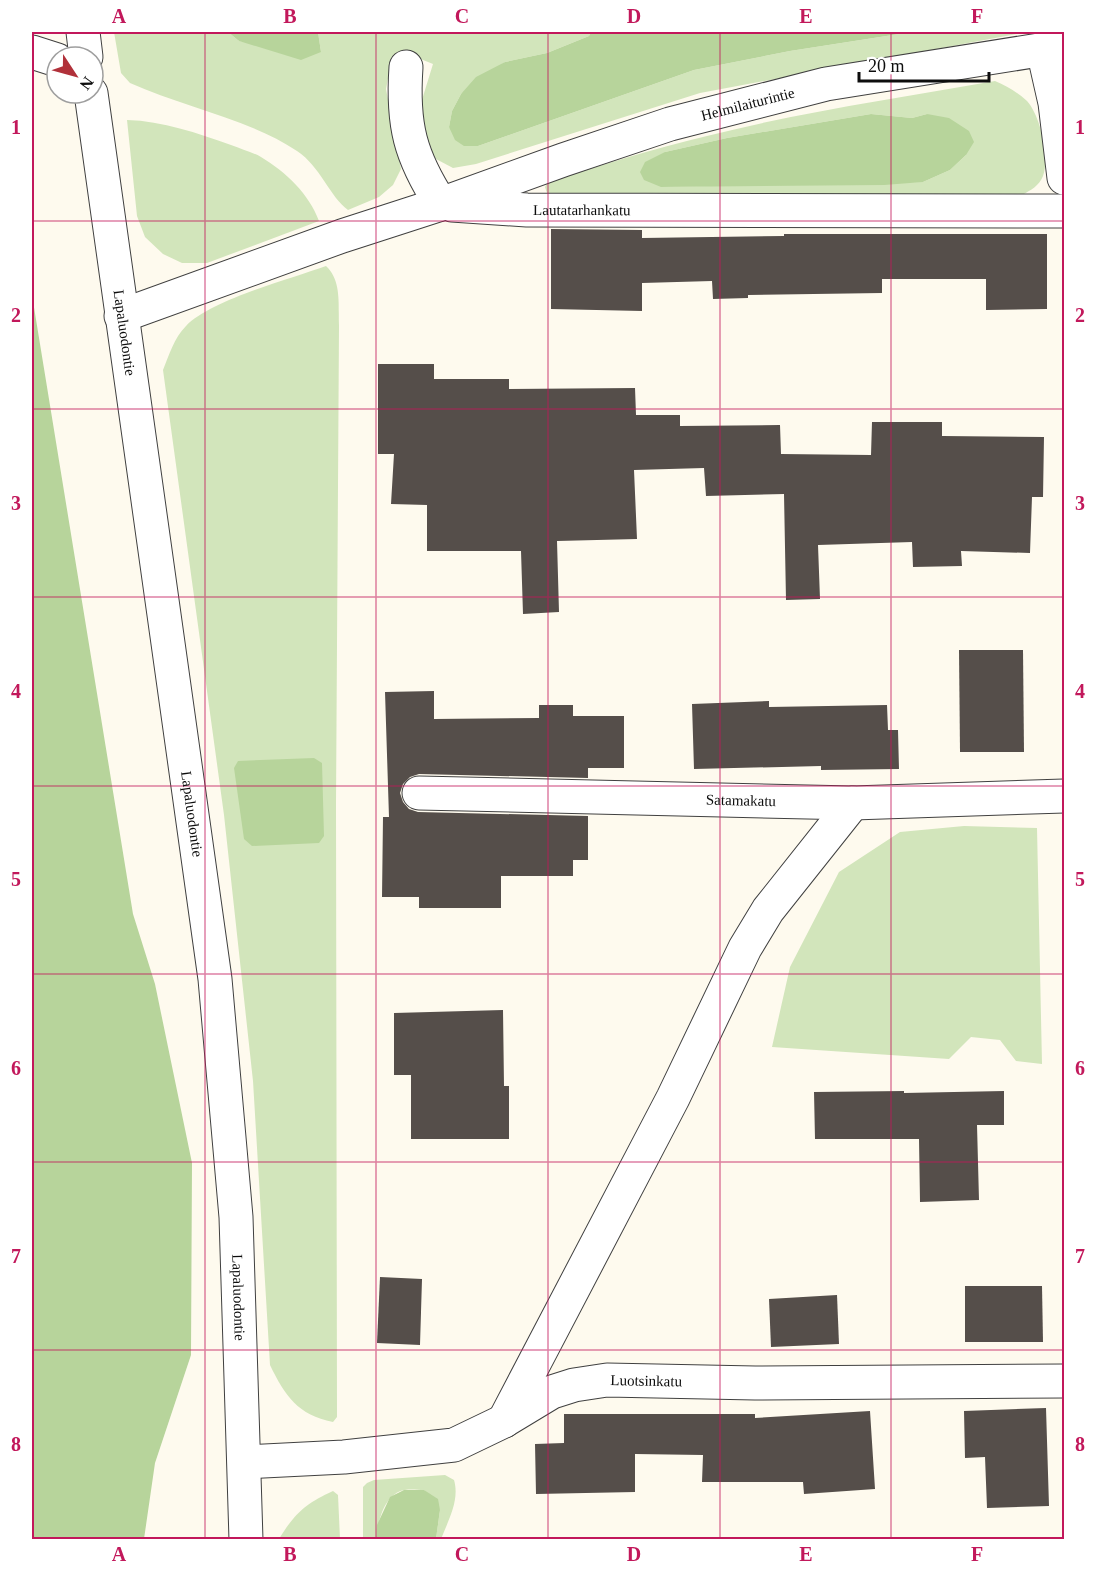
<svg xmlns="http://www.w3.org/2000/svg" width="1096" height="1571" viewBox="0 0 1096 1571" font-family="Georgia,serif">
	<rect width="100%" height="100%" fill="#fefaee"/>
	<!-- green -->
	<g fill="#d2e5bb" fill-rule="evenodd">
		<path d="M 114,32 L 228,32 L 239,41 L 321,52 L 318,32 L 591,32 L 589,36 L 547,53 L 505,62 L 461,94 L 452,111 L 449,127 L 478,146 L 694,70 L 790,51 L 912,32 L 1028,32 L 700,93 L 476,164 L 453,168 L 436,159 L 425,145 L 421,103 L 433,64 L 413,56 L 390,68 L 386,89 L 401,169 L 393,185 L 379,197 L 348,210 C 330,197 320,166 297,151 C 249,119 183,107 130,83 L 121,73 Z"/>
		<path d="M 995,81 C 1007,86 1017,92 1027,101 C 1040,115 1050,157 1043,176 C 1039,186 1031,190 1022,195 L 552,197 L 547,193 L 545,187 L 548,182 C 601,165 653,149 707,136 C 801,112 899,98 995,81 ZM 871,114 L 912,118 L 927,114 L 966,155 L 950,170 L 923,182 L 661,187 L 665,152 L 727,138 Z"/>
		<path d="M 127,120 C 163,121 197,133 231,145 C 241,149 252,152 261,157 C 286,172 309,194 319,221 L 207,263 L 182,263 L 163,254 L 145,237 L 137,216 Z"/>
		<path d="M 326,266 C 342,281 338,305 339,326 L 336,804 L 337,1417 L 333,1422 C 298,1415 285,1396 270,1365 L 253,1081 L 224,815 L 163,370 C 169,355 174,338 186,326 C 211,300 290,279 326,266 Z"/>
		<path d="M 964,826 L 1037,828 L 1042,1064 L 1016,1061 L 1000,1040 L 971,1037 L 949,1059 L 772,1047 L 790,967 L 839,872 L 900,832 Z"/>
		<path d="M 445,1475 L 454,1480 C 460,1500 448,1521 441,1539 L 436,1539 L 440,1510 L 424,1490 C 418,1490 411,1489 405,1490 C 384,1493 378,1522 376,1539 L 363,1540 L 363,1487 L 367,1483 L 374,1480 Z"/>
		<path d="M 333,1491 L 338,1495 L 340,1539 L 279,1539 C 295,1513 305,1504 333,1491 Z"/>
	</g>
	<!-- forest -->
	<g fill="#b7d49b">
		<path d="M 228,32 L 318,32 L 321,52 L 301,60 L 239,41 Z"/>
		<path d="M 591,32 L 912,32 L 790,51 L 694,70 L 478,146 L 464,146 L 455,140 L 449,127 L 452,111 L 461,94 L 476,77 L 505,62 L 547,53 L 589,36 Z"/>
		<path d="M 871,114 L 912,118 L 927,114 L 949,118 L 969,131 L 974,142 L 966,155 L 950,170 L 923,182 L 884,185 L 661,187 L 644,180 L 640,172 L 645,162 L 665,152 L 727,138 Z"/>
		<path d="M 32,295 L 133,914 L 155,984 L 192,1163 L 191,1355 L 155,1463 L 144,1539 L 32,1539 Z"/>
		<path d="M 314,758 L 322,763 L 324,836 L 319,843 L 252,846 L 244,839 L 234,768 L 238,761 Z"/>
		<path d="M 404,1490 L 424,1490 L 438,1499 L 440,1510 L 436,1539 L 376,1539 L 377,1525 L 390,1497 Z"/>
	</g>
	<!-- building -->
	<g fill="#554e4a">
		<path d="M 551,229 L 642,230 L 642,238 L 784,236 L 784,234 L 1047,234 L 1047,309 L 986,310 L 986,279 L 882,279 L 882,293 L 748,295 L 748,298 L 713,299 L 712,281 L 642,283 L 642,311 L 551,309 Z"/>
		<path d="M 378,364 L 434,364 L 434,379 L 509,379 L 509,389 L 635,388 L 636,415 L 680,415 L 680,426 L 780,425 L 781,454 L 871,455 L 872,422 L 942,422 L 942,436 L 1044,437 L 1043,497 L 1032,497 L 1030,553 L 961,551 L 962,566 L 913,567 L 912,542 L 818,545 L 820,599 L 786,600 L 784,494 L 706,496 L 704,468 L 634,470 L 637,539 L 557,541 L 559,612 L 523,614 L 521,551 L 427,551 L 427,505 L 391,504 L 394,454 L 378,454 Z"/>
		<path d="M 959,650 L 1023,650 L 1024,752 L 960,752 Z"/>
		<path d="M 434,691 L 434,719 L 539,718 L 539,705 L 573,705 L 573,716 L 624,716 L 624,768 L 588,768 L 588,778 L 419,774 L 410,777 L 403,784 L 400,793 L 403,802 L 409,809 L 418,812 L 588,816 L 588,860 L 573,860 L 573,876 L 501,876 L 501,908 L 419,908 L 419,897 L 382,897 L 383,817 L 389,817 L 385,692 Z"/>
		<path d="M 769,701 L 769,707 L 887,705 L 888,730 L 898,730 L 899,769 L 821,770 L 821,766 L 694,769 L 692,704 Z"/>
		<path d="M 503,1010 L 504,1086 L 509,1086 L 509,1139 L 411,1139 L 411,1075 L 394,1075 L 394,1013 Z"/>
		<path d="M 904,1091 L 904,1093 L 1004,1091 L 1004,1125 L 977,1125 L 979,1200 L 920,1202 L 919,1139 L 815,1139 L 814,1092 Z"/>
		<path d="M 380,1277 L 422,1279 L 420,1345 L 377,1343 Z"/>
		<path d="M 965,1286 L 1042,1286 L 1043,1342 L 965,1342 Z"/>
		<path d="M 837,1295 L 839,1344 L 771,1347 L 769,1299 Z"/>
		<path d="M 1046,1408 L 1049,1506 L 987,1508 L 985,1457 L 965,1458 L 964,1411 Z"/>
		<path d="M 870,1411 L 875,1489 L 804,1494 L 803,1482 L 702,1482 L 703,1455 L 635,1454 L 635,1492 L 536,1494 L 535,1444 L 564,1443 L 564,1414 L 755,1414 L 755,1418 Z"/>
	</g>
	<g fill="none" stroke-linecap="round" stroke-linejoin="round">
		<defs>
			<g id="minor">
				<path d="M 83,32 L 86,57"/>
				<path d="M 1043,50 L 1055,103 L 1064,178"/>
				<path d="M 32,52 L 57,60"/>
				<path d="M 406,67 C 402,125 410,156 441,204"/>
				<path id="s1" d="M 91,93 L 215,979 L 236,1217 L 246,1540"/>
				<path id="s2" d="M 452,205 L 527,210 L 1064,211"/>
				<path id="s3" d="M 121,316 L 342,236 L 441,204 L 563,160 L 670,124 L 826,84 L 1064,46"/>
				<path id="s4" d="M 419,793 L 853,803 L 1064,796"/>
				<path d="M 504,1421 L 673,1098 L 745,948 L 768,910 L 853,803"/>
				<path id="s5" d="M 245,1462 L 344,1457 L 454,1445 L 504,1421 L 552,1392 L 574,1385 L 607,1380 L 755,1383 L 1064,1381"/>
			</g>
		</defs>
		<!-- minor casing -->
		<use href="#minor" stroke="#404040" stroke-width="35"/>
		<!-- minor -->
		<use href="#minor" stroke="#fff" stroke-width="33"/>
	</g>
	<!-- grid -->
	<path fill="none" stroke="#c2185b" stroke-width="1.5" stroke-opacity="0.55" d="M 205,32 L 205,1540M 376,32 L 376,1540M 548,32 L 548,1540M 720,32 L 720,1540M 891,32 L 891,1540M 32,221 L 1064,221M 32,409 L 1064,409M 32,597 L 1064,597M 32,786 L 1064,786M 32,974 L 1064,974M 32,1162 L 1064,1162M 32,1350 L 1064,1350"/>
	<g text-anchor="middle" stroke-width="6" stroke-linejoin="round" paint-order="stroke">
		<!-- street labels -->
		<g font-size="15" fill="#0d0d0d" stroke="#fff">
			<text dy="5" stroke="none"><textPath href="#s3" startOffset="662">Helmilaiturintie</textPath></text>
			<text dy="5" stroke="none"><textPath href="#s2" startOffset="130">Lautatarhankatu</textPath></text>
			<text dy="5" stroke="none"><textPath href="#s1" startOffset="242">Lapaluodontie</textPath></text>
			<text dy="5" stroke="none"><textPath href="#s4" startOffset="322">Satamakatu</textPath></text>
			<text dy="5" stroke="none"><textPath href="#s1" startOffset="728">Lapaluodontie</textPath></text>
			<text dy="5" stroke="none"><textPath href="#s1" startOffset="1214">Lapaluodontie</textPath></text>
			<text dy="5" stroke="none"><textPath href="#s5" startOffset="417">Luotsinkatu</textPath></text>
		</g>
	</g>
	<!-- border -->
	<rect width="1096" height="1571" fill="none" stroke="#ffffff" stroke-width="66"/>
	<!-- north arrow -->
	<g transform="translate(75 75) rotate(126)"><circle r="28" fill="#ffffff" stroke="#9e9e9e" stroke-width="1.5"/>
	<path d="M0-4.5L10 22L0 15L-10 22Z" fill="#b1313a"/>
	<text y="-9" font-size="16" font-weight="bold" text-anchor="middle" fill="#0d0d0d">N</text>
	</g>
	<!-- scale -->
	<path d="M859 72v9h130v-9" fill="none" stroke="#0d0d0d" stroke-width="3"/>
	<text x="868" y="72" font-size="18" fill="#0d0d0d" stroke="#ffffff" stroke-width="4.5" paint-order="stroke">20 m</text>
	<rect x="33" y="33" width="1030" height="1505" fill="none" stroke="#c2185b" stroke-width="2"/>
	<g font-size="20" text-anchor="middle" font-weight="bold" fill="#c2185b">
		<text x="119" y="23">A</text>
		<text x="290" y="23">B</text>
		<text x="462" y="23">C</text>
		<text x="634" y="23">D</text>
		<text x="806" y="23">E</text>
		<text x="977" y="23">F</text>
		<text x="16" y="134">1</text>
		<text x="1080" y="134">1</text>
		<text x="16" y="322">2</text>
		<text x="1080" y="322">2</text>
		<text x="16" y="510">3</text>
		<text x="1080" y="510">3</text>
		<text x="16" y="698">4</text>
		<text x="1080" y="698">4</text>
		<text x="16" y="886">5</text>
		<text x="1080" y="886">5</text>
		<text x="16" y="1075">6</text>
		<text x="1080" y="1075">6</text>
		<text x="16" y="1263">7</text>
		<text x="1080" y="1263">7</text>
		<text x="16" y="1451">8</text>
		<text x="1080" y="1451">8</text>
		<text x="119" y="1561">A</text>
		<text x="290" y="1561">B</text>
		<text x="462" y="1561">C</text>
		<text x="634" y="1561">D</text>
		<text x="806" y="1561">E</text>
		<text x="977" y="1561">F</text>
	</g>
</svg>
